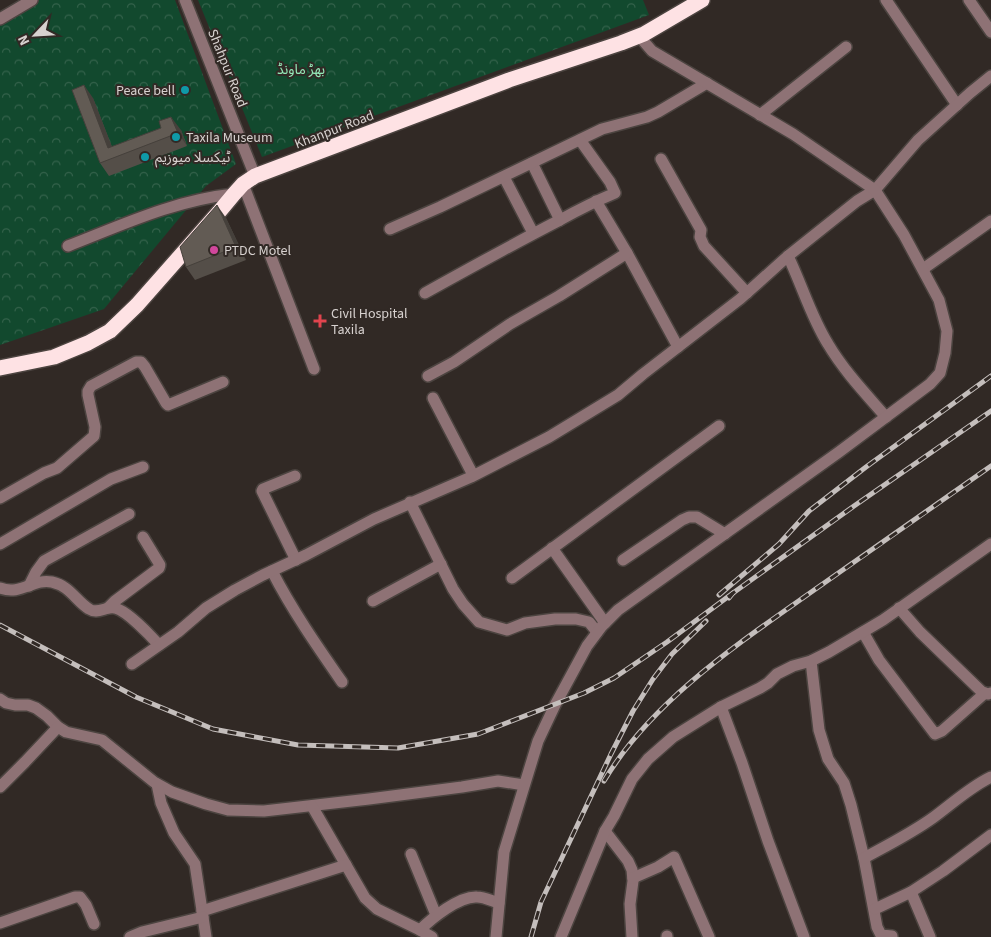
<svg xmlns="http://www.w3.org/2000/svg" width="991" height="937" viewBox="0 0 991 937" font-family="'Source Sans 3','Noto Sans Arabic',sans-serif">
	<defs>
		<pattern id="park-crowns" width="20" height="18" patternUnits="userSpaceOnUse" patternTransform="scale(1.25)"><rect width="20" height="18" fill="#12492e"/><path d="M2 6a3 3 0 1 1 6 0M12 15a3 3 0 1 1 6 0" fill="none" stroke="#34624b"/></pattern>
	</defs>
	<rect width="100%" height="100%" fill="#312925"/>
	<!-- park -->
	<g fill="url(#park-crowns)">
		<path d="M 37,0 L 175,0 L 236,164 L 206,186 L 104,309 L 0,345 L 0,24 Z"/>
		<path d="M 198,0 L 643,0 L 649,15 L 262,157 Z"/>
	</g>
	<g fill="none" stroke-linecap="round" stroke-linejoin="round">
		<defs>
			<g id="minor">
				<path d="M 185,0 L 255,176"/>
				<path d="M 886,0 L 957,105"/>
				<path d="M 969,0 L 991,32"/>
				<path d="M 0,19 L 32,0"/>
				<path d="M 760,115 L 846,47"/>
				<path d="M 661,159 L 701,230 L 700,237 L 704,246 L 747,293"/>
				<path d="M 532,163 L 560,220"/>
				<path d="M 504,177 L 533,233"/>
				<path d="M 243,184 L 314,369"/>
				<path d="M 596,201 L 627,253 L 678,347"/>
				<path d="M 390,229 L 440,207 L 602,129 L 647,117 L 658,112 L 707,83"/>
				<path d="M 68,246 C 122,225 175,200 234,194"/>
				<path d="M 788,256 C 802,285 811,317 828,344 C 844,371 866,394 886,417"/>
				<path d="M 923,269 L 991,221"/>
				<path d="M 425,293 C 470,268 515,243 560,220 C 578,210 596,201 615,193 L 610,182 L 580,140"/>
				<path d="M 428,376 L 454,362 L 510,324 L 559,296 L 627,253"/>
				<path d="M 433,398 L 473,475"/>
				<path d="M 295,476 L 263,489 L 262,491 L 296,560"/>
				<path d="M 0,498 L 44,473 L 57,468 L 94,436 L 95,427 L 88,395 L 88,391 L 91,386 L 136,362 L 141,362 L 145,367 L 166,403 L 168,405 L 223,382"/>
				<path d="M 410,502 L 453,589 L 463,604 L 479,622 L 507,630 L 525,623 L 555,619 L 576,619 L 589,622 L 597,632"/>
				<path d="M 0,544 L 111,479 L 143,467"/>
				<path d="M 552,548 L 605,623"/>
				<path d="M 623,560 L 682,520 L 689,517 L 697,517 L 725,534"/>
				<path d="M 272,571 C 292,610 317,646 342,682"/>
				<path d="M 512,578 L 719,426"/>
				<path d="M 29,586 L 36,572 L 44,561 L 129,514"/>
				<path d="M 0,588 C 21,596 33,578 52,582 C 70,586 76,601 89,609 C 98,615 105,606 115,608 C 127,611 150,635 159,645"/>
				<path d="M 373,601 L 441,564"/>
				<path d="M 108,608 L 115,601 L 159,568 L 160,565 L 143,537"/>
				<path d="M 899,608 L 920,632 L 982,692 L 988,694 L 991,693"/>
				<path d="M 863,632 L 879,660 L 935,734 L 942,731 L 985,693"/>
				<path d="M 811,661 L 819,730 L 828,759 L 844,783 L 851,805 L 864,858 L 877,927 L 881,935 L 892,936 L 892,937"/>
				<path d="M 132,664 L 178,632 L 206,608 L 235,590 L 263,575 L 306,555 L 374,519 L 471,477 L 549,437 L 618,395 L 643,374 L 740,299 L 788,256 L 857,201 L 875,190 L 918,140 L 970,93 L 991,76"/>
				<path d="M 0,699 L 6,703 L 15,705 L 28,705 L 36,708 L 47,716 L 58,727 L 66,732 L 102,740 L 154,782 L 172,792 L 206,804 L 228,810 L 264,811 L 369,799 L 462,787 L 498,781 L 524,785"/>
				<path d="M 721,707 L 742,763 L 768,841 L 804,937"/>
				<path d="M 157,784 L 161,803 L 174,833 L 195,864 L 206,937"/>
				<path d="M 0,787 L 25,762 L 58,727"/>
				<path d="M 312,806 L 365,898 L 377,909 L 418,929 L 432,937"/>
				<path d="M 605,831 L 628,861 L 632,870 L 633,881 L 630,904 L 632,937"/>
				<path d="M 411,854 L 436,915"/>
				<path d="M 864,858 C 888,845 912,833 934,817 C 953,803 970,787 991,777"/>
				<path d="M 633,878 L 658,867 L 674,857 L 709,937"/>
				<path d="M 911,892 L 930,937"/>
				<path d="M 875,909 L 911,892 L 943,871 L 991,835"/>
				<path d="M 202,911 L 346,865"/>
				<path d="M 0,923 L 75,897 L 80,897 L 86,905 L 94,924"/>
				<path d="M 420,930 C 432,918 459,896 477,897 C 484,897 492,901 499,903"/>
				<path d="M 667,936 L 667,937"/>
				<path d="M 130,937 L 142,932 L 203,917"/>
				<path d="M 496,937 L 504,852 L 538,741 L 555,705 L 587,646 L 602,626 L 618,610 L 839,452 L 930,384 L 940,373 L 945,353 L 947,331 L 939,300 L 904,235 L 875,190 L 793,134 L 652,51 L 639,36"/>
				<path d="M 561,937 L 605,831 L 614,816 L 632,779 L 648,759 L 673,737 L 721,707 L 760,688 L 768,683 L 777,674 L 793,666 L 811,661 L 829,652 L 883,620 L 991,544"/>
			</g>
			<path id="highway" d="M 0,368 L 54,357 L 88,343 L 110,331 L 137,305 L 219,212 L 234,194 L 243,184 L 255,176 L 509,80 L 621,43 L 644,34 L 702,0"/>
		</defs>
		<!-- minor casing -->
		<use href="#minor" stroke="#4c4440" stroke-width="14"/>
		<!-- highway casing -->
		<use href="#highway" stroke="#4c4440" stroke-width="18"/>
		<!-- minor -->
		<use href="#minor" stroke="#8e7275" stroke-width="11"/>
		<!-- highway -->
		<use href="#highway" stroke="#fee2e4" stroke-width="15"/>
		<defs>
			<g id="rail">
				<path d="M 719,595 L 779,544 L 809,511 L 866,467 L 991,376"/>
				<path d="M 729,598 L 733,593 L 854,506 L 991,411"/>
				<path d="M 0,625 L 136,697 L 213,729 L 298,745 L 398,748 L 478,734 L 584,693 L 614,678 L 667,642 L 733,593"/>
				<path d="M 604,781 C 652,700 742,641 817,588 C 875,548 933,507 991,466"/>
				<path d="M 531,937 L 541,902 L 611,754 L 633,711 L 653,679 L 672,654 L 706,621"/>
			</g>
		</defs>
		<!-- rail casing -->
		<use href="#rail" stroke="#c4bebc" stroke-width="5"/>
		<!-- rail -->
		<use href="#rail" stroke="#312925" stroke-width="3" stroke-dasharray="9" stroke-linecap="butt"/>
	</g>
	<!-- wall -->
	<g fill="#544e48">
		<path d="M 93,98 L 112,147 L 181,130 L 187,146 L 109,176 L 100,163 Z"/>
		<path d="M 226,218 L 246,260 L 195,280 L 186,267 Z"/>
	</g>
	<!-- shaded-wall -->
	<g fill="#45403b">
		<path d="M 84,85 L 93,98 L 116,157 L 108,148 Z"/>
		<path d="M 171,117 L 181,130 L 187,146 L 178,133 Z"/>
		<path d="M 217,205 L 226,218 L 246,260 L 236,247 Z"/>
	</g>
	<!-- building -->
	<g fill="#625b54" stroke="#45403b">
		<path d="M 84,85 L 108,148 L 161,128 L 159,121 L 171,117 L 178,133 L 100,163 L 72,90 Z"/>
		<path d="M 217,205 L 236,247 L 186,267 L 180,247 Z"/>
	</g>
	<!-- markers -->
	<g fill="#0f9aa8" stroke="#312925" stroke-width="2">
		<circle cx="185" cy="90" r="5"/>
		<circle cx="176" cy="137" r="5"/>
		<circle cx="145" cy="157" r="5"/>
	</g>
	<circle fill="#d1479c" stroke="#312925" stroke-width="2" cx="214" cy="250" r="5"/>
	<path fill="#e0444e" stroke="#312925" stroke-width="2" d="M317.5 313.5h5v5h5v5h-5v5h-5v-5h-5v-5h5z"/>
	<g text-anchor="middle" stroke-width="4" stroke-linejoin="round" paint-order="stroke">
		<!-- street labels -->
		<g font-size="14" fill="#d7d1cf" stroke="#312925">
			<text transform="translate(228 68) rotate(68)" y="5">Shahpur Road</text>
			<text transform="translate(334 129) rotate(-21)" y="5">Khanpur Road</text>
		</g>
		<!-- park labels -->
		<g font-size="14" fill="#93e8b7" stroke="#312925">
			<text x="301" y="74">بھڑ ماونڈ</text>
		</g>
		<!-- poi labels -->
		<g font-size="14" fill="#d7d1cf" stroke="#312925" text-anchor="start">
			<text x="175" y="95" text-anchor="end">Peace bell</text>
			<text x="186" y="142">Taxila Museum</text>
			<text x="155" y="162">ٹیکسلا میوزیم</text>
			<text x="224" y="255">PTDC Motel</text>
			<text x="331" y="318">Civil Hospital<tspan x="331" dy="16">Taxila</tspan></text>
		</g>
	</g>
	<!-- north arrow -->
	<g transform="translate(35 35) rotate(245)" stroke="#312925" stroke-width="4" paint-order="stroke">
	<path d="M0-4L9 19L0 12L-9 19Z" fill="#d7d1cf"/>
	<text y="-8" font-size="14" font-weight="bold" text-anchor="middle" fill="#d7d1cf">N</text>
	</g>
</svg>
